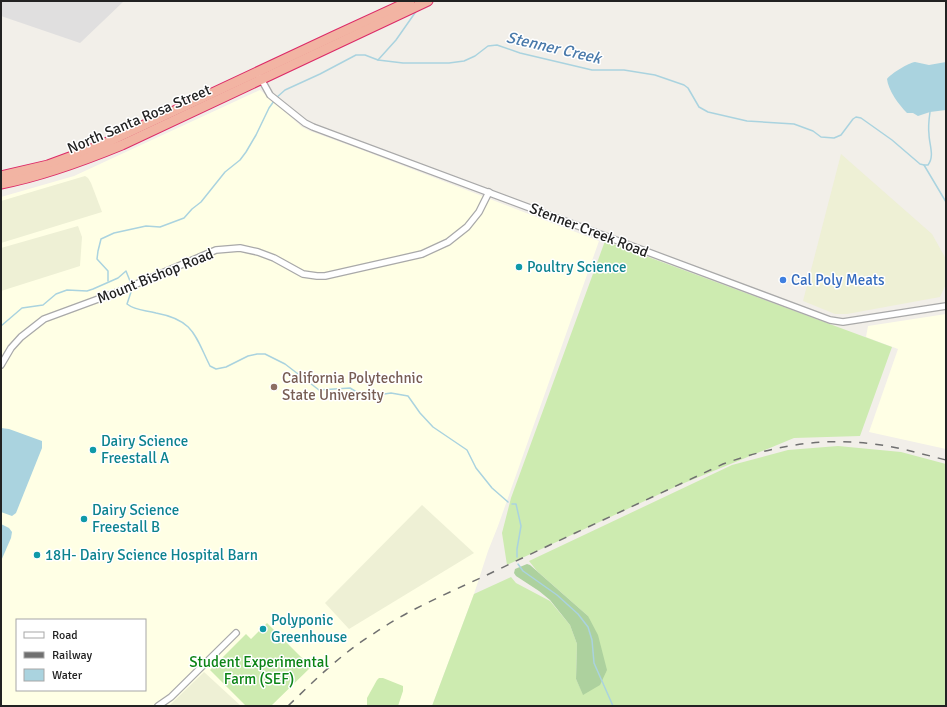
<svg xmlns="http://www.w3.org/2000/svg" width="947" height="707" viewBox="0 0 947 707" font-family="Signika,sans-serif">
	<rect width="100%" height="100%" fill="#f2efe9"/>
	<!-- residential -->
	<path fill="#e0dfdf" d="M 1,1 L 124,1 L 80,43 L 1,16 Z"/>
	<!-- education -->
	<g fill="#ffffe5" fill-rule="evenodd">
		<path d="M 260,90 L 302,127 L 310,131 L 362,150 L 599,241 L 498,526 L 488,551 L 474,594 L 432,706 L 1,706 L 1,197 L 74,176 ZM 17,620 L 145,620 L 145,690 L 17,690 Z"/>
		<path d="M 946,314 L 946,449 L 869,432 L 898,349 L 866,337 L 868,326 Z"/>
	</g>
	<!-- farmland -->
	<g fill="#eef0d5">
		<path d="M 841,154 L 932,234 L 946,259 L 946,284 L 940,297 L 847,314 L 835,314 L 803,301 Z"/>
		<path d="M 85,176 L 88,178 L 91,183 L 102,212 L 1,243 L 1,201 Z"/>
		<path d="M 78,226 L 82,237 L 80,266 L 1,291 L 1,248 Z"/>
		<path d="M 422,505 L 474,553 L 349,629 L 325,603 Z"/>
		<path d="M 204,672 L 241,706 L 169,706 Z"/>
	</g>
	<!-- grass -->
	<g fill="#cdebb0">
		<path d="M 605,241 L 892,347 L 860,436 L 794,438 L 677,486 L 507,565 L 502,533 L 511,498 Z"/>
		<path d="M 838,446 L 901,452 L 946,464 L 946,706 L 432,706 L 474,594 L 511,577 L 516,583 L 550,601 L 570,625 L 577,644 L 576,679 L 583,694 L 600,684 L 588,616 L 537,571 L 529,561 L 732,465 L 788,450 Z"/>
		<path d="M 267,623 L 311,667 L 271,706 L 246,706 L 210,670 L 246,634 L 251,639 Z"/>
		<path d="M 379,678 L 383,678 L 403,686 L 403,691 L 398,706 L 367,706 L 367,698 L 377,680 Z"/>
	</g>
	<!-- forest -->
	<path fill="#add19e" d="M 527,564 L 530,565 L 588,616 L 598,635 L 607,670 L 600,685 L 583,695 L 576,679 L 577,644 L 570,625 L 550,600 L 539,591 L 516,576 L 514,573 L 515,569 Z"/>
	<!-- water -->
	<g fill="#aad3df">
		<path d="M 915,62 L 929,65 L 946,62 L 946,110 L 930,112 L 918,116 L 913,113 L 907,113 C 899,105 888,90 887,79 C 892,73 908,63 915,62 Z"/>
		<path d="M 1,428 L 9,429 L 42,441 L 42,448 L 16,513 L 12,516 L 1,512 Z"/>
		<path d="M 1,524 L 9,528 L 12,532 L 11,538 L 1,561 Z"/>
	</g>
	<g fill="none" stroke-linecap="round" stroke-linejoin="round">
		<!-- stream -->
		<g stroke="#aad3df" stroke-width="1.5">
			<path d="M 378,60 L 396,40 L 417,10"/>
			<path d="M 276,98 L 285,90 L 320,74 L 356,55 L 365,55 L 378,60 L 403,63 L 449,63 L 464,61 L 475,56 L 488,46 L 497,45 L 520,53 L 592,70 L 624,70 L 655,75 L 684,85 L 688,88 L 699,107 L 708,112 L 747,121 L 794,124 L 813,131 L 821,137 L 834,138 L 841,135 L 853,119 L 856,117 L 861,118 L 892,140 L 920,164 L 924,165 L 946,202"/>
			<path d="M 924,165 L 928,165 C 935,156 929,144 929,134 C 928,127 929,119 930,112"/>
			<path d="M 108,281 L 108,271 L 97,259 L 98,251 L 101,239 L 114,233 L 146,226 L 160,227 L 184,218 L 192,209 L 201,202 L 225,172 L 240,160 L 246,152 L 256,135 L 269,108 L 274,101"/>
			<path d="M 131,292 L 127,304 C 136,311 145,310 156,313 C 194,320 195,336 210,366 L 216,369 L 226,367 L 248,356 L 257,354 L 265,354 L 285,364 L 319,390 L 350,388 L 360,394 L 371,396 L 391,393 L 408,396 L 420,413 L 433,427 L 467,450 L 476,468 L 492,488 L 508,502"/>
			<path d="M 1,326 L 22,308 L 43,305 L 56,294 L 67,290 L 87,291 L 93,289 L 118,278 L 126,271 L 130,281"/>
			<path d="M 512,504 L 516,504 L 521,526 L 517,549 L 517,557"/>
			<path d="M 518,564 L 523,571 L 557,595 L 578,614 L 588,627 L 592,640 L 594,663 L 613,706"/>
		</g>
		<defs>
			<g id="minor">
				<path d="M 260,77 L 270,95 L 305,123 L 313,127 L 830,320 L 843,322 L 946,306"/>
				<path d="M 1,365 L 11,348 L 21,337 L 44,319 L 120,291 L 216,250 L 240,248 L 258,252 L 274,258 L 303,274 L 317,276 L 325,276 L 422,254 L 448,242 L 467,227 L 479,212 L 489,192"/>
				<path d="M 158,706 L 171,697 L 236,633"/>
			</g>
			<g id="trunk">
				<path d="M 1,176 L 48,165 L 97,147 L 336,35 L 410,1"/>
				<path d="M 1,184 C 43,176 83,161 122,145 L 428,1"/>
			</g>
		</defs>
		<!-- minor casing -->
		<use href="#minor" stroke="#a9a9a9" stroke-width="8"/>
		<!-- trunk casing -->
		<use href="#trunk" stroke="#dc2a67" stroke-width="11"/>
		<!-- minor -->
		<use href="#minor" stroke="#fff" stroke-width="5.5"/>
		<!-- trunk -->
		<use href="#trunk" stroke="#f2b4a3" stroke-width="9"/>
		<!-- rail -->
		<path stroke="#707070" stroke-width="1.5" stroke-dasharray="8 8" stroke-linecap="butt" d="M 288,706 C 315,680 341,654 373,634 C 409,609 451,592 491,573 C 568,536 646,500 723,464 C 774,446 820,437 874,444 C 898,447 922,454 946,460"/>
	</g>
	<!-- markers -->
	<g fill="#0f9aa8" stroke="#fff" stroke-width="1.5">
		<circle cx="519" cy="267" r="4"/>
		<circle cx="93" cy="450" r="4"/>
		<circle cx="84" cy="519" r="4"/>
		<circle cx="37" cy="555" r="4"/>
		<circle cx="263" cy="629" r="4"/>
	</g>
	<circle fill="#3f7fe0" stroke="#fff" stroke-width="1.5" cx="783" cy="280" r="4"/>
	<circle fill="#8d6e63" stroke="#fff" stroke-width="1.5" cx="274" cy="387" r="4"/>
	<g text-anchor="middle" stroke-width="3" stroke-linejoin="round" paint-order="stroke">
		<!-- street labels -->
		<g font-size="15" fill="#222" stroke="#fff">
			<text transform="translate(139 119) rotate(-23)" y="5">North Santa Rosa Street</text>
			<text transform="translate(589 230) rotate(21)" y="5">Stenner Creek Road</text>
			<text transform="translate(155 276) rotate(-22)" y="5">Mount Bishop Road</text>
		</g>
		<!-- culture labels -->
		<g font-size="15" fill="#0d838f" stroke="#fff" text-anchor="start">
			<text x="527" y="272">Poultry Science</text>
			<text x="101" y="446">Dairy Science<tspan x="101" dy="17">Freestall A</tspan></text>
			<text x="92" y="515">Dairy Science<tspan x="92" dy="17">Freestall B</tspan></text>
			<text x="45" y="560">18H- Dairy Science Hospital Barn</text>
			<text x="271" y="625">Polyponic<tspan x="271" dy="17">Greenhouse</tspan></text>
		</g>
		<!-- shop labels -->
		<g font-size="15" fill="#366cbe" stroke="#fff" text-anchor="start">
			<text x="791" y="285">Cal Poly Meats</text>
		</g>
		<!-- education labels -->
		<g font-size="15" fill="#785e54" stroke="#fff" text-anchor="start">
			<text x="282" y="383">California Polytechnic<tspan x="282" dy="17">State University</tspan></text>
		</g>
		<!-- park labels -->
		<g font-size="15" fill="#0c8416" stroke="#fff">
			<text x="259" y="667">Student Experimental<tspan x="259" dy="17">Farm (SEF)</tspan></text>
		</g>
		<!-- water labels -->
		<g font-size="16" font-style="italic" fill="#4a7aab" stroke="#fff">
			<text transform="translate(554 47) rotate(13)" y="6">Stenner Creek</text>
		</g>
	</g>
	<!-- border -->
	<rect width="947" height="707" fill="none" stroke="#222222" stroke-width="4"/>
	<!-- legend -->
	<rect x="16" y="619" width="130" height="72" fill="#ffffff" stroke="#a7a7a7"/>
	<rect x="24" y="632" width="20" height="6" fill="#ffffff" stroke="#a7a7a7"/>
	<text x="52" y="639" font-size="12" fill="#222222">Road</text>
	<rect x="24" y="652" width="20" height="6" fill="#707070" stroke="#a7a7a7"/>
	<text x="52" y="659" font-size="12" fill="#222222">Railway</text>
	<rect x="24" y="669" width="20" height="12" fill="#aad3df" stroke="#a7a7a7"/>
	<text x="52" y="679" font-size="12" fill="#222222">Water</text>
</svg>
